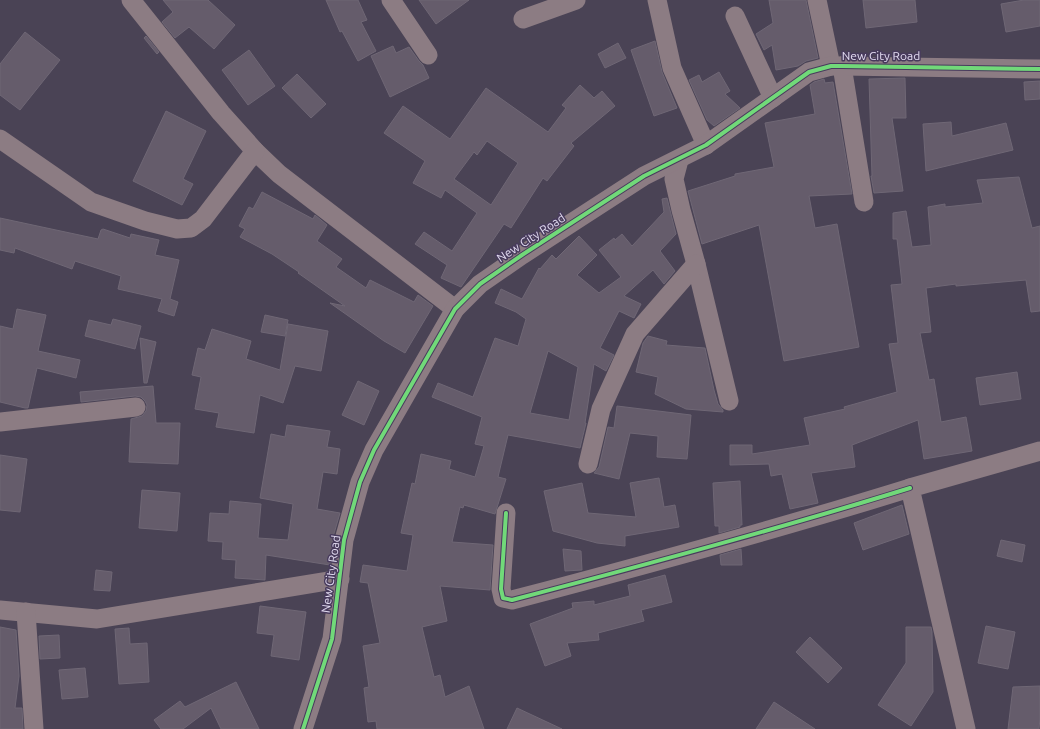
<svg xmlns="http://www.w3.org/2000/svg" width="1040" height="729" viewBox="0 0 1040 729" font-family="Ubuntu,sans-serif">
	<rect width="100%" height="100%" fill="#4a4355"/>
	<!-- building -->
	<g fill="#655c6b" stroke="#6f6775" fill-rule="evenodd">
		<path d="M 163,0 L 208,0 L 235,25 L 214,49 L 189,27 L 175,38 L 162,22 L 173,12 Z"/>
		<path d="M 326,0 L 358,0 L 367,20 L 361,22 L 376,51 L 358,61 L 342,31 L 340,32 Z"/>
		<path d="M 419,0 L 469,0 L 436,24 Z"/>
		<path d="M 769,0 L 806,0 L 818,58 L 806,61 L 798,66 L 776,70 L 772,45 L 764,50 L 756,34 L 773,23 Z"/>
		<path d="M 863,0 L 915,0 L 917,22 L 866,28 Z"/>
		<path d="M 1024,0 L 1040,0 L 1040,26 L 1006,32 L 1001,4 Z"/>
		<path d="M 25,32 L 60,60 L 20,110 L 0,95 L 0,64 Z"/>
		<path d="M 146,36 L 159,52 L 157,54 L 144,38 Z"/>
		<path d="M 655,41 L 662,72 L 677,108 L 654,116 L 631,50 Z"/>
		<path d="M 618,43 L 626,58 L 605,68 L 598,54 Z"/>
		<path d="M 393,46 L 396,53 L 409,47 L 419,61 L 423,65 L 429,78 L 390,97 L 371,56 Z"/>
		<path d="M 249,50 L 275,86 L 248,105 L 222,70 Z"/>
		<path d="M 719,72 L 730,91 L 725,94 L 740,108 L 714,126 L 707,120 L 689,80 L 699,75 L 702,82 Z"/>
		<path d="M 297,74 L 326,104 L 311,118 L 282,88 Z"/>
		<path d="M 905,78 L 906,118 L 892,118 L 903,191 L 874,193 L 871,176 L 872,176 L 869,79 Z"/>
		<path d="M 824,79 L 825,83 L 833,82 L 852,194 L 809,196 L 815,228 L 837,224 L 859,347 L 784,361 L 759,225 L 702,244 L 688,191 L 735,176 L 735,174 L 774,167 L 765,123 L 815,114 L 810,85 L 814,82 Z"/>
		<path d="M 1040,81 L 1040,99 L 1025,100 L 1024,82 Z"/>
		<path d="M 580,85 L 594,98 L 602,91 L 615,106 L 571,143 L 574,146 L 547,181 L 543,178 L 511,228 L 504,224 L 461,287 L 441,278 L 447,265 L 415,244 L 424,232 L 452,251 L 477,213 L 445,190 L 441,198 L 413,183 L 425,161 L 384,133 L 403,106 L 450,139 L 486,88 L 548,132 L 566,108 L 562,105 ZM 487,141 L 518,163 L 491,205 L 454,179 L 474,152 L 477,155 Z"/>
		<path d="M 166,111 L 206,131 L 183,179 L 193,184 L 182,205 L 133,181 Z"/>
		<path d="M 951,122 L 952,136 L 1006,123 L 1013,150 L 926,171 L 923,124 Z"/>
		<path d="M 1019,177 L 1032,228 L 1040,226 L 1040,311 L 1031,312 L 1026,280 L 956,286 L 956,284 L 926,288 L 931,332 L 920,333 L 929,380 L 934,379 L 941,422 L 966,417 L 972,451 L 924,459 L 918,420 L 852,445 L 855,467 L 811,473 L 818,503 L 790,509 L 782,474 L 771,476 L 769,464 L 730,465 L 730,445 L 752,445 L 752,454 L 810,445 L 804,418 L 845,409 L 844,407 L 897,392 L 889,344 L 898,343 L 891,285 L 902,284 L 897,239 L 893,239 L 893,213 L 906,211 L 912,247 L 931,245 L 928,207 L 945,204 L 945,207 L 983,203 L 977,180 Z"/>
		<path d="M 262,192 L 313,219 L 315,215 L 327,225 L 317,241 L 342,259 L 336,267 L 366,288 L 370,280 L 414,302 L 418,295 L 433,306 L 405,353 L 384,341 L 330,303 L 345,306 L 298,273 L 299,272 L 272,254 L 240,237 L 245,229 L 239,226 L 249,207 L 253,209 Z"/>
		<path d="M 667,198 L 676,234 L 660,251 L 675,271 L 664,284 L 653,270 L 624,296 L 641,304 L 634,318 L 619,311 L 600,348 L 614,355 L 606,371 L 594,364 L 585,423 L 586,423 L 580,448 L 508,435 L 498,477 L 506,479 L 495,514 L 464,505 L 463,508 L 460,507 L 452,542 L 493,545 L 490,590 L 440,586 L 447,621 L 422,627 L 434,677 L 440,675 L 445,697 L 469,686 L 484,729 L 377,729 L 376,721 L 368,722 L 364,688 L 369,687 L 363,646 L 380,643 L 368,583 L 360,582 L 363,565 L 407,571 L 413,535 L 401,533 L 412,483 L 415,484 L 421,454 L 451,461 L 449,469 L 475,477 L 484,446 L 475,444 L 482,417 L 432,397 L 438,383 L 473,397 L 495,338 L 518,346 L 526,319 L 516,312 L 495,303 L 501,289 L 522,299 L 539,268 L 540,269 L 552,255 L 556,259 L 579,236 L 597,255 L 577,275 L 599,293 L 621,277 L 599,250 L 614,238 L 615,240 L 622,234 L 632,246 L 664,212 L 662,199 ZM 548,351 L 578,367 L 569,420 L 530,413 Z"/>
		<path d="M 0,218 L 98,239 L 101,230 L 103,229 L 130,238 L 131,234 L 159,240 L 155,255 L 179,260 L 170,299 L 178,302 L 174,316 L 158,311 L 162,299 L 118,289 L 121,276 L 75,261 L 72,269 L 15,248 L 14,253 L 0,250 Z"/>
		<path d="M 17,309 L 46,315 L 38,351 L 80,360 L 76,378 L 37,368 L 28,408 L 25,408 L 0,402 L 0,326 L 13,329 Z"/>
		<path d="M 265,315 L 288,320 L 285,336 L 261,332 Z"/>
		<path d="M 113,319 L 141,326 L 135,349 L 85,336 L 89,320 L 111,325 Z"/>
		<path d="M 288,324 L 328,331 L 321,371 L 295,366 L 283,403 L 260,395 L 254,433 L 216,427 L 219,413 L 195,409 L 201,377 L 192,375 L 198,348 L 205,350 L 212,329 L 251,341 L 246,359 L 280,370 Z"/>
		<path d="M 648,336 L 667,341 L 666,345 L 705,348 L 714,390 L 718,404 L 723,410 L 723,412 L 686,409 L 655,394 L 658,377 L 636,372 L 643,343 Z"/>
		<path d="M 140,338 L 156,342 L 147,383 L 144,383 Z"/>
		<path d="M 1017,372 L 1021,399 L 980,405 L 976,378 Z"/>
		<path d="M 358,381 L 379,391 L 364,425 L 342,415 Z"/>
		<path d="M 153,386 L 156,423 L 180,423 L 178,464 L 129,462 L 131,419 L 142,416 L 146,411 L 147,405 L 145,401 L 141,397 L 135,396 L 81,402 L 80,392 Z"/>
		<path d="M 617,406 L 691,415 L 687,459 L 657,457 L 658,436 L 630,433 L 619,479 L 594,473 L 599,467 L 608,427 L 614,428 Z"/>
		<path d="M 287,425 L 330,431 L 327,447 L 340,449 L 337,474 L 323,472 L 317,509 L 340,513 L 333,537 L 330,565 L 266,555 L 265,580 L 235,578 L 236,560 L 222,559 L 223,542 L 208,541 L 210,513 L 229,514 L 230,501 L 261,504 L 258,538 L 288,540 L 293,504 L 260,498 L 271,434 L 285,437 Z"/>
		<path d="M 0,455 L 27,459 L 20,512 L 0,510 Z"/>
		<path d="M 659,478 L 664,507 L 675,505 L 679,527 L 625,536 L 625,546 L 597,543 L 553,531 L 544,491 L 582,483 L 588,513 L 636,517 L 630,483 Z"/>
		<path d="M 740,481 L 742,525 L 740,525 L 740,527 L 719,533 L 719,526 L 715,526 L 713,483 Z"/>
		<path d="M 142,490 L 180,493 L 177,531 L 139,528 Z"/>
		<path d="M 902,505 L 909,534 L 863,550 L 854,523 Z"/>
		<path d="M 1001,540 L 1025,545 L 1022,562 L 997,556 Z"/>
		<path d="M 563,549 L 581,551 L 582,570 L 565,571 Z"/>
		<path d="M 741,549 L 742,565 L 721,565 L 720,555 Z"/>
		<path d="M 96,570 L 112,572 L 110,591 L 94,590 Z"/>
		<path d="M 665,575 L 672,602 L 641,610 L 644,621 L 598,633 L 599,640 L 567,643 L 571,656 L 545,666 L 530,624 L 573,608 L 572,603 L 594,601 L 594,605 L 630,596 L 628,585 Z"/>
		<path d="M 260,606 L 306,612 L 299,660 L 271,656 L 274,635 L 257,633 Z"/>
		<path d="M 986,626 L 1015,632 L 1008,669 L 978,663 Z"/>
		<path d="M 0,627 L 16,630 L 19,676 L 15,708 L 22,708 L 23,729 L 0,729 Z"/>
		<path d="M 906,627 L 931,627 L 932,632 L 933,692 L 911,726 L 878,705 L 906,663 Z"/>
		<path d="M 129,628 L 130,644 L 147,643 L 149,682 L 119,684 L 115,629 Z"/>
		<path d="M 59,635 L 60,658 L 40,659 L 39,636 Z"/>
		<path d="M 810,637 L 842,668 L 828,683 L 796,652 Z"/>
		<path d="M 85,668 L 88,697 L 62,699 L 59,670 Z"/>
		<path d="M 236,682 L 259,729 L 221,729 L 211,708 L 183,729 L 161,729 L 154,720 L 180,701 L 185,707 Z"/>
		<path d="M 1040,686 L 1040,718 L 1039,729 L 1008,729 L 1013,687 Z"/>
		<path d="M 774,702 L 815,729 L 756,729 Z"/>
		<path d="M 517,708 L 562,729 L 507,729 Z"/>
	</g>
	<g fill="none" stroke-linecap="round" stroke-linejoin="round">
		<!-- street -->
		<g stroke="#8c7c83" stroke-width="19">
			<path d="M 131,0 L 221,113 L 255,151 L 279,174 L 455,309"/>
			<path d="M 391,0 L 428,55"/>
			<path d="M 657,0 L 672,68 L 706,145"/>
			<path d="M 817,0 L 831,66"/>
			<path d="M 735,16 L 773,98"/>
			<path d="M 523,19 L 576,0"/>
			<path d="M 842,66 L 864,202"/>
			<path d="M 0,139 L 91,202 L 145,221 L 177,229 L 191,228 L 203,219 L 255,151"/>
			<path d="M 679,160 L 674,179 L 681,210 L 696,264 L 729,401"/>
			<path d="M 0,422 L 136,407"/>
			<path d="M 588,464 L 601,409 L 635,334 L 696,264"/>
			<path d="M 506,513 L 501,589 L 503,598 L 512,600 C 645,565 778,529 910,488"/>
			<path d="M 0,610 L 97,619 L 340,579"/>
			<path d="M 26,612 L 34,729"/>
			<path d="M 303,729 L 332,639 L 344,540 L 360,482 L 374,450 L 455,309 L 480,284 L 522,255 L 644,176 L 706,145 L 809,72 L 831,66 L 842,66 L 1040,69"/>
			<path d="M 966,729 L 910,488 L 1040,451"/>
		</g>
		<defs>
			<g id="cycleway">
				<path d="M 506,513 L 501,589 L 503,598 L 512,600 C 645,565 778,529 910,488"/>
				<path d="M 303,729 L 332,639 L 344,540 L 360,482 L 374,450 L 455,309 L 480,284 L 522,255 L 644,176 L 706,145 L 809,72 L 831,66 L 842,66 L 1040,69"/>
			</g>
		</defs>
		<!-- cycleway casing -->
		<use href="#cycleway" stroke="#483b5d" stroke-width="6"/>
		<!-- cycleway -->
		<use href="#cycleway" stroke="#71d979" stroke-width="4"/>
	</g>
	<g text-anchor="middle" stroke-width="3" stroke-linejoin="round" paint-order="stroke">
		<!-- street labels -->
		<g font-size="12" fill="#e3dcf1" stroke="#483b5d">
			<text x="881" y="60">New City Road</text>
			<text transform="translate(531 238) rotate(-33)" y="4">New City Road</text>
			<text transform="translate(331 574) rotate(-82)" y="4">New City Road</text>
		</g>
	</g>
</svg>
